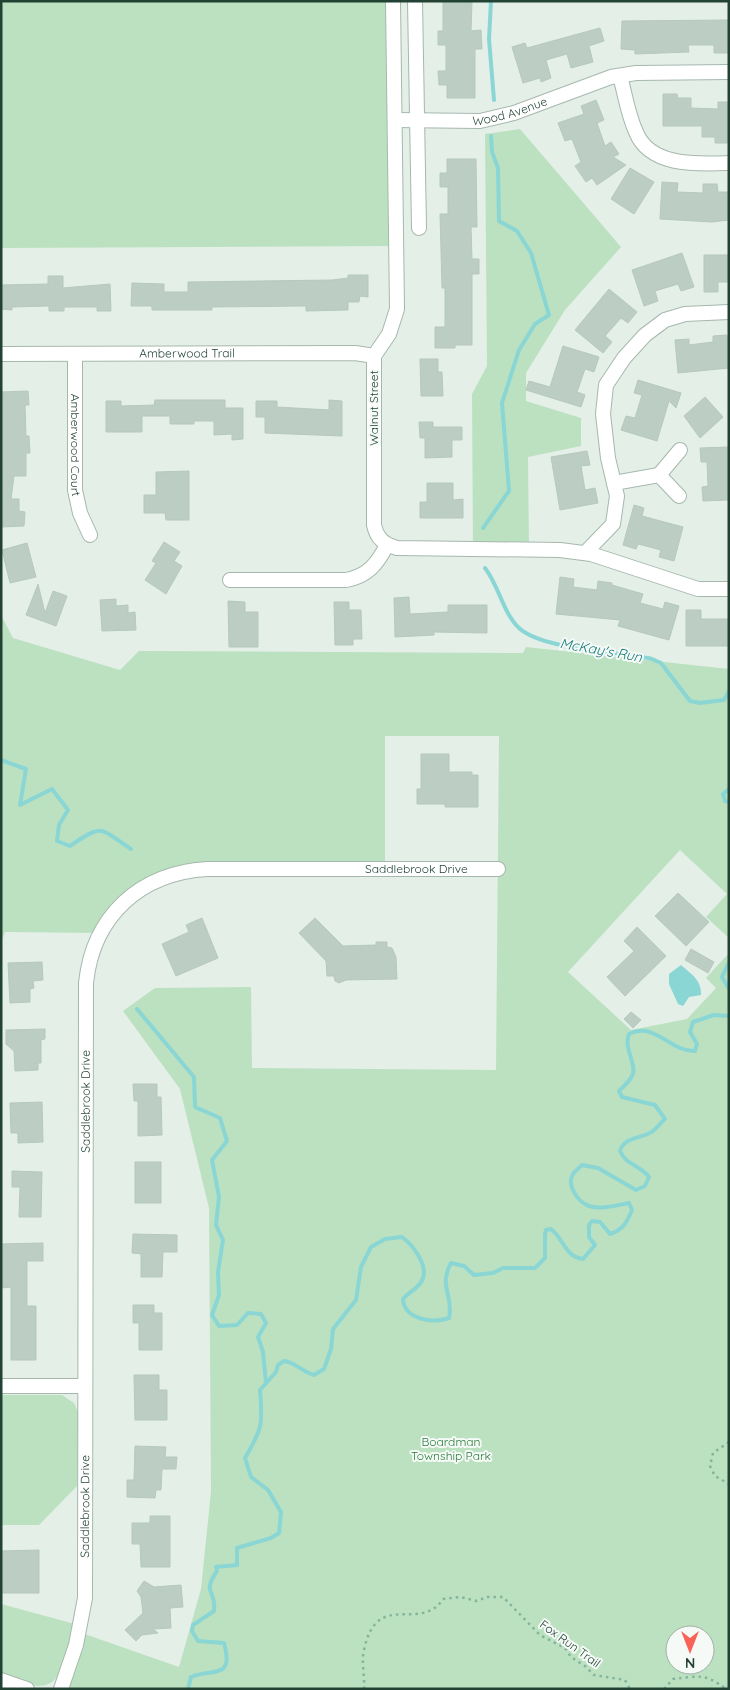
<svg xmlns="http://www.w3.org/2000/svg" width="730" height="1690" viewBox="0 0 730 1690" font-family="Quicksand,sans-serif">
	<rect width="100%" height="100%" fill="#e4efe8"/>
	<!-- green -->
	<g fill="#bce1c0" fill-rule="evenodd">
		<path d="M 1,1 L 393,1 L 396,246 L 1,248 Z"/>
		<path d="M 520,129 L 621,247 L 565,310 L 526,373 L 526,401 L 581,418 L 581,446 L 528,457 L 529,549 L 473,549 L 472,394 L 487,366 L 485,134 Z"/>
		<path d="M 1,615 L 13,638 L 120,670 L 139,651 L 523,653 L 526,647 L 729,669 L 729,938 L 706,917 L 727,894 L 680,850 L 568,972 L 631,1030 L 687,1019 L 716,988 L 706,978 L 729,953 L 729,1689 L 72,1689 L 63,1686 L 79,1632 L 179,1667 L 201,1589 L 211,1492 L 209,1208 L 180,1089 L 123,1011 L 155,988 L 251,987 L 252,1068 L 496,1070 L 499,736 L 385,736 L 385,869 L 207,869 L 151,883 L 100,933 L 5,932 L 1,942 ZM 675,1635 L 705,1635 L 705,1665 L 675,1665 Z"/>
		<path d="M 1,1395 L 62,1395 L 74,1403 L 79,1414 L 77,1486 L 39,1525 L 1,1525 Z"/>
		<path d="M 1,1604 L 75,1624 C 70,1645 66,1687 38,1686 C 27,1685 12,1677 1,1673 Z"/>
	</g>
	<!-- water -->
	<path fill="#89d6d5" d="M 681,965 C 691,974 702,980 701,995 L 689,997 L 683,1006 L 678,1004 L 669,984 L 669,974 Z"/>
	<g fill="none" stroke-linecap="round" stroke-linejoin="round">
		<!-- stream -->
		<g stroke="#89d6d5" stroke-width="4">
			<path d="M 491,1 L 489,39 L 494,100"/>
			<path d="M 483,528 L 509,491 L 502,403 L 519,350 L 535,324 L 549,315 L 531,253 L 517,231 L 499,221 L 498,168 L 492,152 L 491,136"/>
			<path d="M 485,568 C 499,586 503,613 519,628 C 543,650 618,651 652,659 L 661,663 L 690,701 L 700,703 L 724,700 L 729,691"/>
			<path d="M 1,760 L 26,769 L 20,805 L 52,789 L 68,810 L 59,825 L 57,841 L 70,846 C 103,823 99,828 131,849"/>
			<path d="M 729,789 L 723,794 L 725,801 L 729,802"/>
			<path d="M 729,962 L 722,977 L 729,989"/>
			<path d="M 137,1009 L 194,1077 L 195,1107 L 220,1118 L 227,1141 L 212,1160 L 219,1197 L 216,1225 L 223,1240 L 218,1272 L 219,1295 L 212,1315 L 219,1326 L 237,1325 L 248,1313 L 261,1314 L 266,1323 L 258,1337 L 263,1352 L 266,1383"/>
			<path d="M 188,1689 L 191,1677 C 214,1668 234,1680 224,1643 L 198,1641 L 192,1631 L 193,1625 L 214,1611 C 217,1590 201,1594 217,1571 L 216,1567 L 237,1565 L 237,1548 L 271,1538 L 279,1533 L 281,1512 L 268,1490 L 251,1477 L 245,1458 C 262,1429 263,1425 260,1390 L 276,1372 L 278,1365 L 284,1361 C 297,1363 300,1371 314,1375 L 324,1369 L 331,1349 L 333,1329 L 356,1300 L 361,1267 L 371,1247 L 385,1239 L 402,1237 C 413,1245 431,1268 421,1282 C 417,1289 409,1292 403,1299 C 404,1319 432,1324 449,1318 C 454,1295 438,1287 451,1263 L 464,1266 L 474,1275 L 493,1273 L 503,1268 L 535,1268 L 545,1258 L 545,1234 L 546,1230 L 551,1229 C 564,1239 565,1257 583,1259 L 595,1245 L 589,1237 L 589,1225 L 592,1221 L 600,1222 L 610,1234 C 623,1230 627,1222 632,1210 L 629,1203 C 617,1205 602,1210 589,1206 C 578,1202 566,1185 573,1174 C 575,1171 579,1168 582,1165 L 598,1168 L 636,1190 L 645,1186 L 649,1177 C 640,1165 626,1165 620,1151 C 624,1136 643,1139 653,1131 C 658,1127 661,1122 665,1119 L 655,1105 L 622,1097 L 619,1091 C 623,1087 629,1082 632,1076 C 638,1066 623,1048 629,1034 C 655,1021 670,1052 695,1051 L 697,1044 L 690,1032 L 693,1022 L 714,1015 L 729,1016"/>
		</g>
	</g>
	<!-- building -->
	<g fill="#bccdc3" stroke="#b6c9be">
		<path d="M 443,1 L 472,1 L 471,31 L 481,30 L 482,49 L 475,49 L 475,98 L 447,98 L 447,85 L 439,85 L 438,71 L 446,71 L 446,45 L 438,45 L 438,31 L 443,31 Z"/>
		<path d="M 728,20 L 729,53 L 714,53 L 714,45 L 688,45 L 689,52 L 635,54 L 635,50 L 621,49 L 622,21 Z"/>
		<path d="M 600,28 L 604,41 L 589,46 L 593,62 L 571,68 L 567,54 L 546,60 L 551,78 L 541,82 L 540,78 L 523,83 L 512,47 L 525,43 L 527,48 Z"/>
		<path d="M 663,94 L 677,94 L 678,98 L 691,98 L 691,108 L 718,109 L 718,102 L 729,102 L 729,143 L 715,143 L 715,137 L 702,137 L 702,126 L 663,126 Z"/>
		<path d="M 596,100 L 604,120 L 597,123 L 605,146 L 611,142 L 619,154 L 613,157 L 626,165 L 597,185 L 592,178 L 586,182 L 575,166 L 581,162 L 572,139 L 565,141 L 558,123 L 584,114 L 581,106 Z"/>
		<path d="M 447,159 L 476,159 L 477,227 L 471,227 L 472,259 L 479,259 L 479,274 L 472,274 L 472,345 L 455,345 L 455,348 L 435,348 L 435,327 L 445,327 L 445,288 L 442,288 L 440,214 L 448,214 L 448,187 L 440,187 L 440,173 L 447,173 Z"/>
		<path d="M 630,168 L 654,182 L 634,214 L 611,199 Z"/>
		<path d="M 662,182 L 678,183 L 677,192 L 703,193 L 703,184 L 717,184 L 718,192 L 729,192 L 729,220 L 712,222 L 660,219 Z"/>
		<path d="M 682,253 L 694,287 L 681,291 L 678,284 L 655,291 L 658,301 L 644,306 L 632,270 Z"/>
		<path d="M 704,255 L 729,255 L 729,282 L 718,282 L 718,292 L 704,292 Z"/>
		<path d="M 348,275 L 368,275 L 368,297 L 360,296 L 359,302 L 348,302 L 348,310 L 306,311 L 306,306 L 212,307 L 212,310 L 152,310 L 152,306 L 131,306 L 132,283 L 164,284 L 164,292 L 188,292 L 188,282 L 332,280 L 348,278 Z"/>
		<path d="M 48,276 L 63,276 L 63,288 L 110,284 L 111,311 L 97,311 L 97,307 L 64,307 L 64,311 L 49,311 L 49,306 L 12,307 L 12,310 L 1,309 L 1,285 L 48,284 Z"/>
		<path d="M 609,289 L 637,312 L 628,323 L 621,318 L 605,336 L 612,342 L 603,353 L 575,330 Z"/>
		<path d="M 727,335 L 729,368 L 678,373 L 675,340 L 689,339 L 689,345 L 713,342 L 713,336 Z"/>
		<path d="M 563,346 L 599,357 L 594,372 L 585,369 L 577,392 L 585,395 L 581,407 L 526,390 L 529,381 L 550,387 Z"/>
		<path d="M 420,359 L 438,359 L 438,372 L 442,372 L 443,396 L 421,396 Z"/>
		<path d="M 638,380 L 681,393 L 676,408 L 669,401 L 657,441 L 621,430 L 626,416 L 635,418 L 642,395 L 634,393 Z"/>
		<path d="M 28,391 L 29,405 L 25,405 L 26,436 L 29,436 L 30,453 L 26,453 L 26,476 L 14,476 L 11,499 L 19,499 L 19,511 L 25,512 L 24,526 L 1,527 L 1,392 Z"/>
		<path d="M 705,397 L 723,417 L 700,438 L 684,416 Z"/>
		<path d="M 155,400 L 225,400 L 225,408 L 243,408 L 243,439 L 232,440 L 232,434 L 214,435 L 214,421 L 194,421 L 194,424 L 170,424 L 170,416 L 142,416 L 142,432 L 106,432 L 106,401 L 121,401 L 121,406 L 154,405 Z"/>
		<path d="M 329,400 L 342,401 L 342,436 L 265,433 L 265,417 L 256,417 L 256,401 L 277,401 L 277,407 L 329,410 Z"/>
		<path d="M 419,422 L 433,422 L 433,427 L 462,427 L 462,440 L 452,440 L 452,457 L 425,458 L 425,438 L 420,438 Z"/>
		<path d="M 729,447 L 729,500 L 703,501 L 702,487 L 708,486 L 707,462 L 701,462 L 700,448 Z"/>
		<path d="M 587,451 L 590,465 L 581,466 L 585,490 L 595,488 L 598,503 L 560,510 L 551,457 Z"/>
		<path d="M 189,471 L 189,520 L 166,520 L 165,513 L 144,513 L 144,495 L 156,495 L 156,472 Z"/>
		<path d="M 427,483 L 453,483 L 453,500 L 463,499 L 463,518 L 420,518 L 420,502 L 427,502 Z"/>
		<path d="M 634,505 L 644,508 L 642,516 L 683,527 L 674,561 L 659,557 L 661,550 L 638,544 L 636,549 L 623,545 Z"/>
		<path d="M 164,542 L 180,552 L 174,561 L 182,566 L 166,594 L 145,580 L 156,563 L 152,561 Z"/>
		<path d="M 27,543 L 36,577 L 10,583 L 2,550 Z"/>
		<path d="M 560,577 L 574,579 L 573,587 L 597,590 L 598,581 L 612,583 L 612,585 L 643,594 L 640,603 L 663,609 L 665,602 L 679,606 L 669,640 L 618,626 L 620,620 L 556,614 Z"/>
		<path d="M 38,584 L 45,613 L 53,591 L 67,596 L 56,626 L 26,615 Z"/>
		<path d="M 409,597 L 410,614 L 448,612 L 448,605 L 487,605 L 487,633 L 434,632 L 434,635 L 395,637 L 394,598 Z"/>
		<path d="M 116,599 L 116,606 L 128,605 L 128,613 L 135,612 L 136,630 L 102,631 L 100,600 Z"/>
		<path d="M 228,601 L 245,602 L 245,612 L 258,612 L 258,647 L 229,647 Z"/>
		<path d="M 334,602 L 349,602 L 349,610 L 361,610 L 362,639 L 353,639 L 353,645 L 335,645 Z"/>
		<path d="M 686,610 L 701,610 L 701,619 L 729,619 L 729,646 L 686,646 Z"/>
		<path d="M 421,754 L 449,754 L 449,772 L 472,772 L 472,775 L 478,775 L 478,807 L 445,807 L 445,804 L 417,804 L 417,789 L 421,789 Z"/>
		<path d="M 678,893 L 709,922 L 686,946 L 655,916 Z"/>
		<path d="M 202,918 L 218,958 L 176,976 L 162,944 L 189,932 L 186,925 Z"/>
		<path d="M 315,918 L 343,946 L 376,945 L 376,942 L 387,942 L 387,947 L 392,948 L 396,957 L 397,979 L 346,980 L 339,983 L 335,981 L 334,976 L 327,976 L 326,961 L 299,933 Z"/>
		<path d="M 637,927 L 666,956 L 625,996 L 607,977 L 634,951 L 624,941 Z"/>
		<path d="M 691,949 L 714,962 L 708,973 L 685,960 Z"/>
		<path d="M 42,962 L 43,980 L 33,981 L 34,988 L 30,989 L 30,1002 L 10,1003 L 8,963 Z"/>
		<path d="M 631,1012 L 641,1020 L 633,1028 L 624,1019 Z"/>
		<path d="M 45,1029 L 45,1039 L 41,1040 L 41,1063 L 38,1063 L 38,1070 L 15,1071 L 14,1051 L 6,1044 L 6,1030 Z"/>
		<path d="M 133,1084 L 157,1084 L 157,1097 L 161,1097 L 162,1135 L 138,1136 L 138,1101 L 134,1101 Z"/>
		<path d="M 42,1102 L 43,1142 L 18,1143 L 18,1133 L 11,1133 L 10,1103 Z"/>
		<rect x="135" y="1162" width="26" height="41"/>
		<path d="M 12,1171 L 42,1172 L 41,1217 L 19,1217 L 20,1187 L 12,1187 Z"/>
		<path d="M 133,1234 L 177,1235 L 177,1252 L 163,1252 L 162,1277 L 141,1277 L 141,1254 L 132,1253 Z"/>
		<path d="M 43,1243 L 43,1261 L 27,1261 L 27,1306 L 36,1306 L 36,1360 L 11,1360 L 11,1287 L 1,1288 L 1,1244 Z"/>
		<path d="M 133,1305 L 154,1305 L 154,1313 L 162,1313 L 162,1350 L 139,1350 L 139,1323 L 133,1323 Z"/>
		<path d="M 134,1375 L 159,1375 L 159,1390 L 167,1390 L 167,1420 L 135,1420 Z"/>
		<path d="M 135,1446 L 166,1447 L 165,1457 L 177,1457 L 176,1469 L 162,1469 L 161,1490 L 156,1490 L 155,1498 L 127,1497 L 127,1480 L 134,1480 Z"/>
		<path d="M 150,1516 L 170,1516 L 170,1567 L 141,1567 L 140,1544 L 132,1544 L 132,1523 L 150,1523 Z"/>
		<path d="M 39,1550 L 39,1593 L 1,1593 L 1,1551 Z"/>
		<path d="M 144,1581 L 154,1587 L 181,1585 L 183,1607 L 170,1608 L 171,1628 L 153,1629 L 158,1633 L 142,1635 L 136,1641 L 125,1630 L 143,1613 L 141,1597 L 137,1591 Z"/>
	</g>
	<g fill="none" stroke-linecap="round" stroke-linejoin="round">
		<defs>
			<g id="minor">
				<path d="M 393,1 L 397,309 L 389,334 L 374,356 L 374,525 C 377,539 384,544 397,548 L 560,550 L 591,554 L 698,589 L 729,589"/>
				<path d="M 415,1 L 419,228"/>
				<path d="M 620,76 C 625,94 628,115 636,132 C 650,167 697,164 729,163"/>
				<path id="s1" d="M 395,120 L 480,121 L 514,113 L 611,77 L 636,73 L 729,72"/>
				<path id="s2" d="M 1,354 L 355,353 L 374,356"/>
				<path id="s3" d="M 75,354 L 75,490 L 80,513 L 90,535"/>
				<path d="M 659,475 L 680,450"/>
				<path d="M 614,483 L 659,475 L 679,496"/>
				<path d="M 585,553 L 613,524 L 617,496 L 608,458 L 603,414 L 606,385 L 624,358 L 645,335 L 665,320 L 685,314 L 729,312"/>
				<path d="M 230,580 L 346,580 C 368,576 377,564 387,545"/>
				<path d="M 1,1386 L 85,1386"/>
				<path d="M 1,1680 L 27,1689"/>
				<path id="s4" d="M 61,1689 L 76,1645 L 85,1598 L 86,983 C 93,916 140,873 207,869 L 498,869"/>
			</g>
		</defs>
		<!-- minor casing -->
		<use href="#minor" stroke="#a6b8ae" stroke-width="16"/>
		<!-- path -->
		<g stroke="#83b49c" stroke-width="2.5" stroke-dasharray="2.5 4" stroke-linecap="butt">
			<path d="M 729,1442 L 713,1453 L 710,1466 L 715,1476 L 729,1484"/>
			<path d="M 364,1689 C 365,1676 361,1662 364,1650 C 377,1588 420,1634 443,1599 L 460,1597 L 477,1601 L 487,1597 L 503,1597 L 540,1635 L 565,1648 L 571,1657 L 585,1666 L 594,1675 L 625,1680 L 630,1689"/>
			<path d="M 664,1689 L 673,1679 C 698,1676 705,1673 726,1689"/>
		</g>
		<!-- minor -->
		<use href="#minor" stroke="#fff" stroke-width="14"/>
	</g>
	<g text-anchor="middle" stroke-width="4" stroke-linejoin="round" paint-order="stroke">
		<!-- street labels -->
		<g font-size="12" fill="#224234" stroke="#f5faf7">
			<text dy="4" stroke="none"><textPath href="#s1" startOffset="116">Wood Avenue</textPath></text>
			<text dy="4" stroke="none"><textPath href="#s2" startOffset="186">Amberwood Trail</textPath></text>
			<text transform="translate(374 408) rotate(-90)" y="4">Walnut Street</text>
			<text dy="4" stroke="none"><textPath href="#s3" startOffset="91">Amberwood Court</textPath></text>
			<text dy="4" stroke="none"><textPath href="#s4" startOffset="1101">Saddlebrook Drive</textPath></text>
			<text dy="4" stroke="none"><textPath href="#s4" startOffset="591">Saddlebrook Drive</textPath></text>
			<text dy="4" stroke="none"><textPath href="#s4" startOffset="186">Saddlebrook Drive</textPath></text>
			<text transform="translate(570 1644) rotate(36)" y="4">Fox Run Trail</text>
		</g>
		<!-- park labels -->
		<g font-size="12" fill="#297c3b" stroke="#f5faf7">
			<text x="451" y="1446">Boardman<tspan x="451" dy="14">Township Park</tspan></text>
		</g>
		<!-- water labels -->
		<g font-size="14" font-style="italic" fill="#177c7c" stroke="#f5faf7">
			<text transform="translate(601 650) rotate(10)" y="5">McKay's Run</text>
		</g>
	</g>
	<!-- border -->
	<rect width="730" height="1690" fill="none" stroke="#224234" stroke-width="5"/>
	<!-- north arrow -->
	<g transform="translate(690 1650) rotate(180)"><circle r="24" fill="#f5faf7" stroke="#a1b0a9"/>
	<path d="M0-4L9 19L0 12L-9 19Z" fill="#fa6257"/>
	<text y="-8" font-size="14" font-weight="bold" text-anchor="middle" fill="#224234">N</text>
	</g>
</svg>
